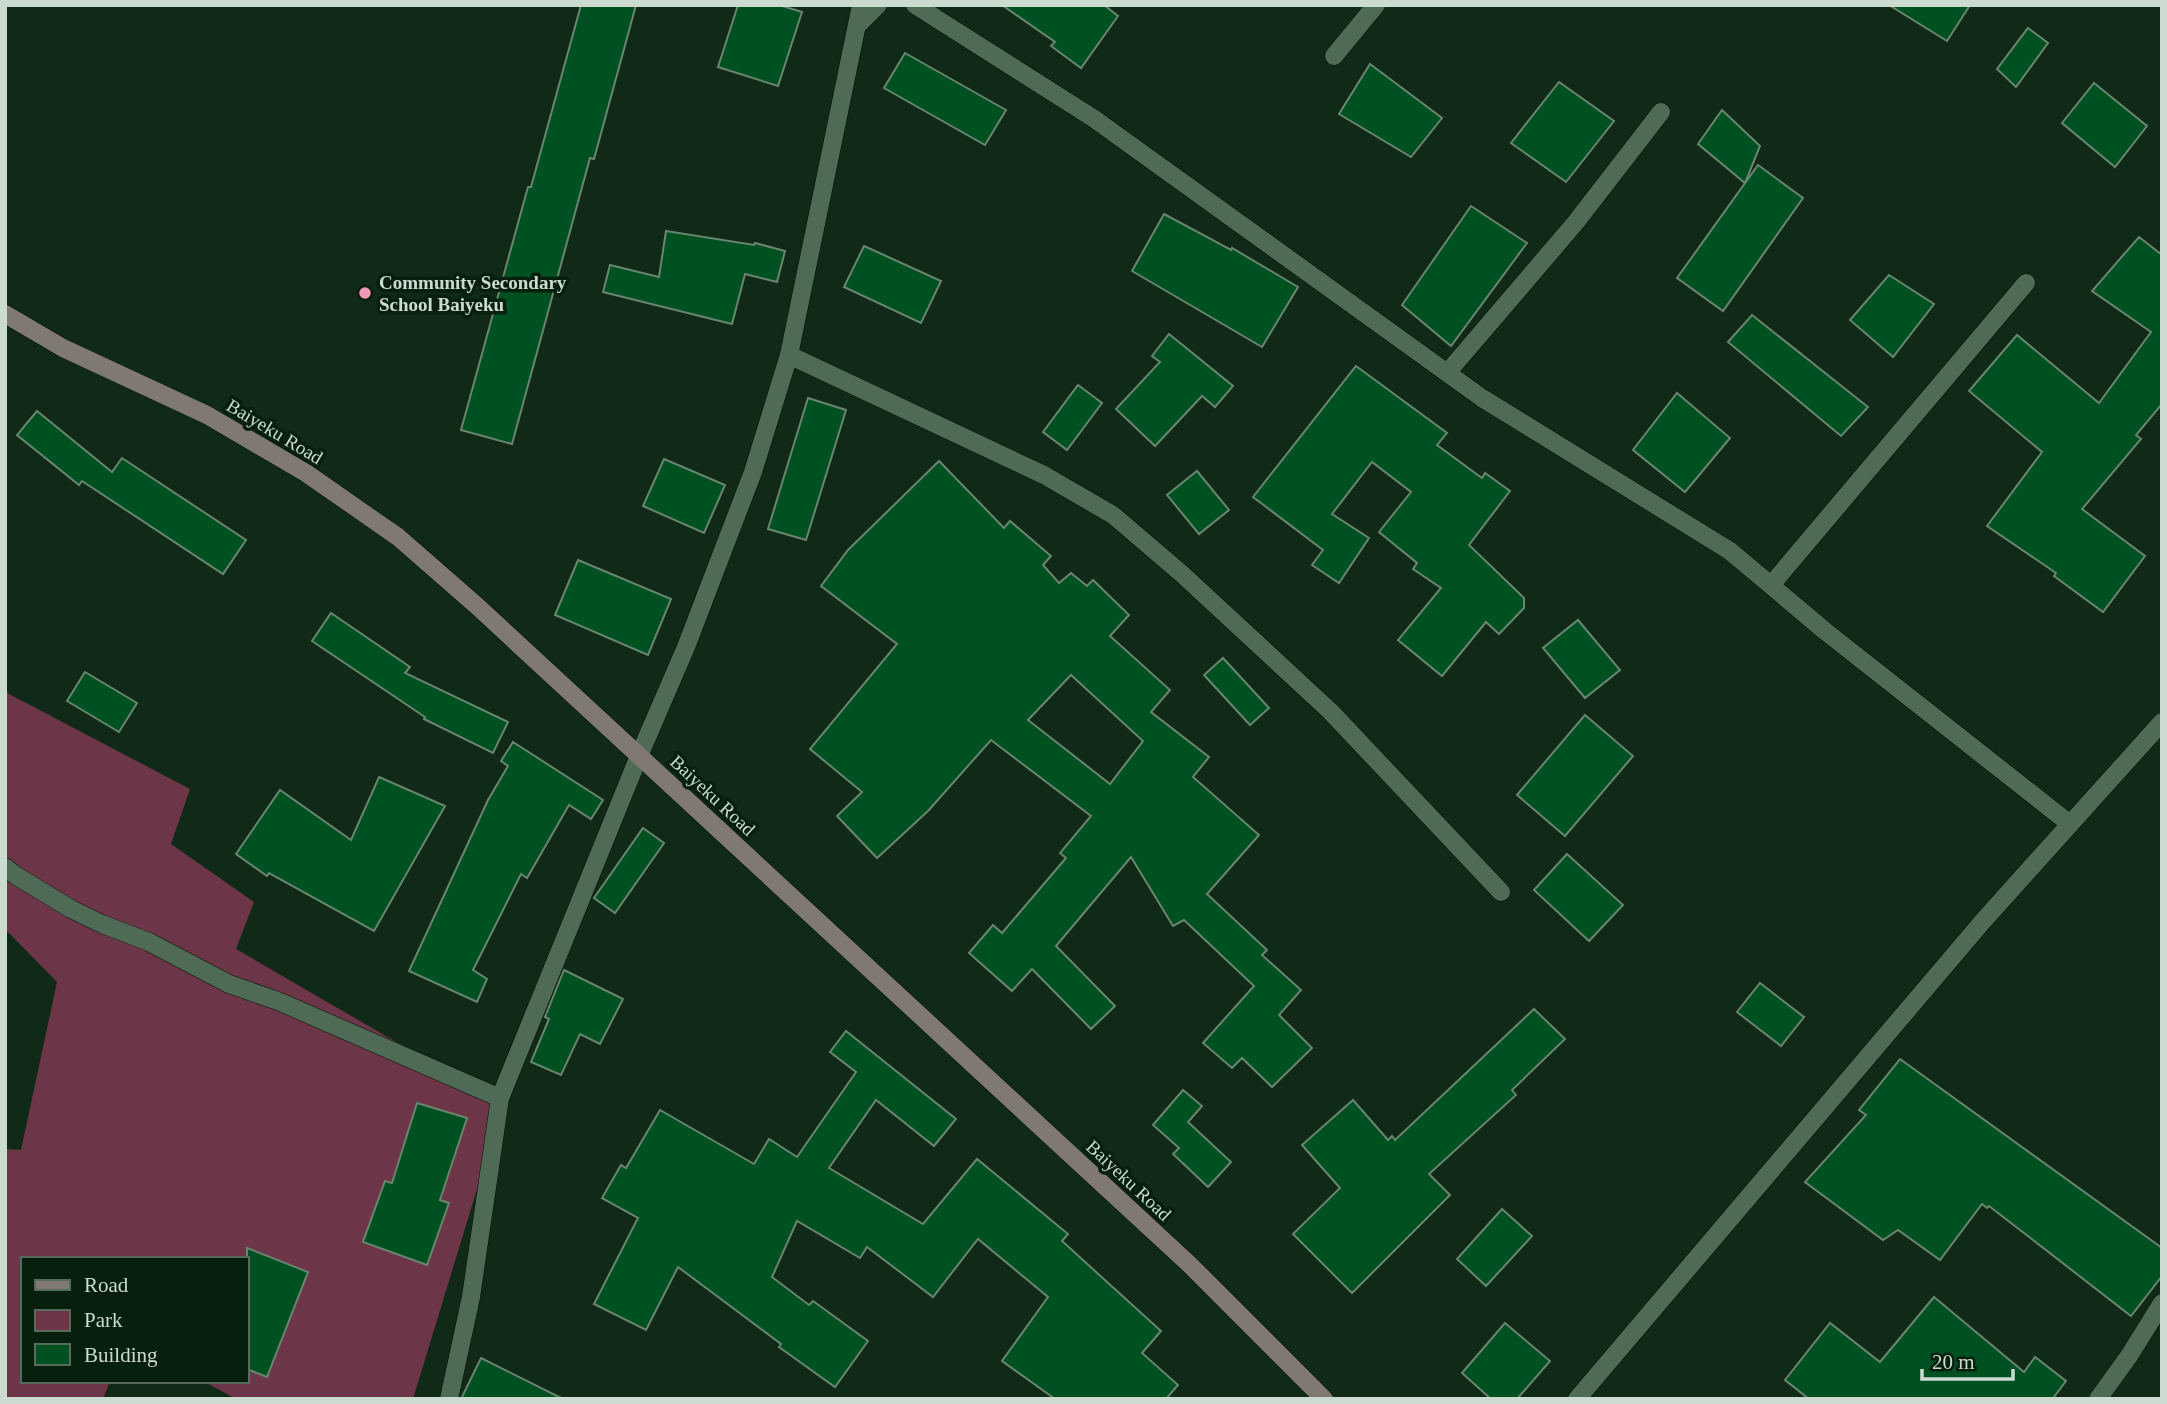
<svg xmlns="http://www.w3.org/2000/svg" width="2167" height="1404" viewBox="0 0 2167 1404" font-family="'Times New Roman',serif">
	<rect width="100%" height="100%" fill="#112917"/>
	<!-- green -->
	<path fill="#6d3548" d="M 5,688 L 9,694 L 190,789 L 171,844 L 254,902 L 236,949 L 503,1104 L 413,1399 L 236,1399 L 203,1381 L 247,1381 L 247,1259 L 23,1259 L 23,1381 L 110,1381 L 103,1399 L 5,1399 L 5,1149 L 21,1150 L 57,982 L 5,929 Z"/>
	<!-- building -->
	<g fill="#005122" stroke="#69856f" stroke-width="2" fill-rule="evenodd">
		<path d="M 581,5 L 636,5 L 594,159 L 590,158 L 512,444 L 461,430 L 528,187 L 531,187 Z"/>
		<path d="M 738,5 L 779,5 L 802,12 L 778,86 L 718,67 Z"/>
		<path d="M 1002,5 L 1104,5 L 1118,16 L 1081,68 L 1051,46 L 1055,42 Z"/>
		<path d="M 1889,5 L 1970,5 L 1947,41 Z"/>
		<path d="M 2028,28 L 2048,43 L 2016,87 L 1997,69 Z"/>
		<path d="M 905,53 L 1006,110 L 985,145 L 884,88 Z"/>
		<path d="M 1370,64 L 1442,118 L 1411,157 L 1339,114 Z"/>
		<path d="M 1559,82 L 1614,121 L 1566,182 L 1511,143 Z"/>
		<path d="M 2094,83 L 2147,126 L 2115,167 L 2062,123 Z"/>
		<path d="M 1722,110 L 1760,146 L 1745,183 L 1698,144 Z"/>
		<path d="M 1758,165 L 1803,198 L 1723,311 L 1677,278 Z"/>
		<path d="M 1471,206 L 1527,243 L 1451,346 L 1402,305 Z"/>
		<path d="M 1164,214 L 1231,250 L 1232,248 L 1298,287 L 1262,347 L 1132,271 Z"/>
		<path d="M 666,231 L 754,245 L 755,243 L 785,251 L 777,282 L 745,274 L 732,324 L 603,292 L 610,265 L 659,277 Z"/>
		<path d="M 2139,237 L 2162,255 L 2162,404 L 2136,435 L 2141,439 L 2082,509 L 2145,556 L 2103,612 L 2054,576 L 2056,573 L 1987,526 L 2042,452 L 1969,391 L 2017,335 L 2099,403 L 2151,332 L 2092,291 Z"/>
		<path d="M 864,246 L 941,281 L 921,323 L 844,287 Z"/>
		<path d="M 1889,275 L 1934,304 L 1893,357 L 1850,320 Z"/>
		<path d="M 1752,315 L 1868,407 L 1841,436 L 1728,342 Z"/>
		<path d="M 1169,334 L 1233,386 L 1215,407 L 1202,396 L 1155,446 L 1116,409 L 1160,362 L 1152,356 Z"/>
		<path d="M 1356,366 L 1447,433 L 1437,445 L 1482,478 L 1485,473 L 1510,491 L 1469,545 L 1524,598 L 1524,608 L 1499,634 L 1486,622 L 1442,676 L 1398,640 L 1441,588 L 1413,569 L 1417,563 L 1379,532 L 1411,492 L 1372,462 L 1332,514 L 1369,538 L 1339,583 L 1312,565 L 1323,550 L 1253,497 Z"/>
		<path d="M 1078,385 L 1102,403 L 1067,450 L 1043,432 Z"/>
		<path d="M 1677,393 L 1730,438 L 1685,492 L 1633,450 Z"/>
		<path d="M 808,398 L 846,410 L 806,540 L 768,529 Z"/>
		<path d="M 37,411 L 112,472 L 122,458 L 246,540 L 223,574 L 82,481 L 79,485 L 17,435 Z"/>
		<path d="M 664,459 L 725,485 L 704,533 L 643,506 Z"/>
		<path d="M 939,461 L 1004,528 L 1010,521 L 1051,556 L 1043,565 L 1059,583 L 1071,573 L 1087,586 L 1093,580 L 1129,615 L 1110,636 L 1170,690 L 1151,712 L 1209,757 L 1193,777 L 1259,835 L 1207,894 L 1267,950 L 1262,955 L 1301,990 L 1279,1015 L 1312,1048 L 1272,1087 L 1242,1058 L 1232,1068 L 1203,1043 L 1254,986 L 1184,920 L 1173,926 L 1131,857 L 1056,946 L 1115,1006 L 1091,1029 L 1032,969 L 1012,991 L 969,953 L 993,925 L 1002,933 L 1066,858 L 1060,853 L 1091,816 L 991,740 L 928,811 L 877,858 L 837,816 L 862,792 L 810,749 L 897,644 L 821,586 L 848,550 ZM 1071,675 L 1143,741 L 1110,784 L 1028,720 Z"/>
		<path d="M 1197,471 L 1229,510 L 1199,534 L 1167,495 Z"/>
		<path d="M 578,560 L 671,599 L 648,655 L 555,615 Z"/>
		<path d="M 331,613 L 410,667 L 405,673 L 508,722 L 493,753 L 424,719 L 425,717 L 312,641 Z"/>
		<path d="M 1578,620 L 1620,670 L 1585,698 L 1543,648 Z"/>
		<path d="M 1223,658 L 1269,708 L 1250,725 L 1204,675 Z"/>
		<path d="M 85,672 L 137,703 L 119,732 L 67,701 Z"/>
		<path d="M 1585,715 L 1633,756 L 1565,836 L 1517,795 Z"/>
		<path d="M 513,742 L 603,800 L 591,819 L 569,805 L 527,878 L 521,874 L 473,970 L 487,979 L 477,1002 L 409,971 L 488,800 L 508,766 L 501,761 Z"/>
		<path d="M 379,777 L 445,806 L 374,931 L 269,873 L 267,876 L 236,854 L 280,790 L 351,840 Z"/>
		<path d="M 643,828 L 664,843 L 615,913 L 594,898 Z"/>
		<path d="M 1567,854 L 1623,905 L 1589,941 L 1534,890 Z"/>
		<path d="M 564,970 L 623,999 L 600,1044 L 580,1034 L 561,1075 L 531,1062 L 549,1019 L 545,1017 Z"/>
		<path d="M 1760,983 L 1804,1017 L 1781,1046 L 1737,1012 Z"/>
		<path d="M 1534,1009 L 1565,1039 L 1512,1090 L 1516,1095 L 1429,1174 L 1450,1195 L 1352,1293 L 1293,1234 L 1340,1188 L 1302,1145 L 1353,1100 L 1388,1140 L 1392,1136 L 1395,1140 Z"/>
		<path d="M 846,1031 L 956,1119 L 934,1146 L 876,1100 L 829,1168 L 923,1224 L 977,1159 L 1068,1234 L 1062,1241 L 1161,1331 L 1142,1353 L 1178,1385 L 1166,1399 L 1055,1399 L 1002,1361 L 1048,1297 L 978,1239 L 933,1297 L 867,1247 L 860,1258 L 797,1221 L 772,1277 L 809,1305 L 813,1301 L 868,1341 L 835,1387 L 779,1347 L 781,1344 L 678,1267 L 646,1330 L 594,1304 L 638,1218 L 602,1198 L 621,1165 L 626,1168 L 660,1110 L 754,1164 L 769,1139 L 797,1157 L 856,1072 L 830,1052 Z"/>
		<path d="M 1900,1059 L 2162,1248 L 2162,1276 L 2131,1316 L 1989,1206 L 1987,1208 L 1982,1204 L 1940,1260 L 1898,1230 L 1883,1240 L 1805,1182 L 1866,1115 L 1859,1110 Z"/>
		<path d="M 1183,1090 L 1202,1106 L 1188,1122 L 1231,1162 L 1208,1187 L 1173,1154 L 1179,1148 L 1153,1125 Z"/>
		<path d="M 417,1103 L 467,1118 L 440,1200 L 449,1203 L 427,1265 L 363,1242 L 385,1181 L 392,1183 Z"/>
		<path d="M 1502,1209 L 1532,1236 L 1486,1286 L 1457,1259 Z"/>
		<path d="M 247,1248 L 308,1272 L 267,1377 L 247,1369 Z"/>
		<path d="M 1934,1297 L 2024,1372 L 2035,1357 L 2066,1381 L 2054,1397 L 2057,1399 L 1809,1399 L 1785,1380 L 1830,1323 L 1880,1362 Z"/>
		<path d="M 1505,1323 L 1550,1361 L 1517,1399 L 1491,1399 L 1462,1373 Z"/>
		<path d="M 481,1358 L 563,1399 L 461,1399 Z"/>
	</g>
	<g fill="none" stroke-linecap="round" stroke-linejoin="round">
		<defs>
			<g id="minor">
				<path d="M 915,5 L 1093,118 L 1482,398 L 1730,551 L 1825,631 L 2070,824"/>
				<path d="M 859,24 L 878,5"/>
				<path d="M 1334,56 L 1376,5"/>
				<path d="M 789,355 L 1044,475 L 1113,515 L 1182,574 L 1330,711 L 1501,892"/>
				<path d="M 1447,373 L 1576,222 L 1661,112"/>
				<path d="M 1771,585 L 2026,283"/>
				<path d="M 5,867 L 15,875 L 71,909 L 102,924 L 149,942 L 229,984 L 278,1001 L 500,1098"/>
				<path d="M 449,1399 L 471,1297 L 500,1098 L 639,756 L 686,647 L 753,472 L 789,355 L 861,5"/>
				<path d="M 1577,1399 L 1983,921 L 2162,722"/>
				<path d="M 2098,1399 L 2129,1356 L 2162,1303"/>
			</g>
			<path id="secondary" d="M 5,314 L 63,348 L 207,415 L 306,473 L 398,537 L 477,606 L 1189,1264 L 1324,1399"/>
		</defs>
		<!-- minor casing -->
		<use href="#minor" stroke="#001203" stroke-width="19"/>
		<!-- secondary casing -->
		<use href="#secondary" stroke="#001203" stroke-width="19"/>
		<!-- minor -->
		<use href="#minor" stroke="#506b55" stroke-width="18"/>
		<!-- secondary -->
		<use href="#secondary" stroke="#7f7972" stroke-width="18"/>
	</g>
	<!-- markers -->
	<circle fill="#f09ab5" stroke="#07200e" stroke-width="2.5" cx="365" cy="293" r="7"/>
	<g text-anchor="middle" stroke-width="7" stroke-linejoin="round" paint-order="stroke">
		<!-- poi labels -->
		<g font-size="19" font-weight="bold" fill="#ccdbcf" stroke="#07200e" text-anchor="start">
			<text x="379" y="289">Community Secondary<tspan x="379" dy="22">School Baiyeku</tspan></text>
		</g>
		<!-- street labels -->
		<g font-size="19" fill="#ccdbcf" stroke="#07200e">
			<text transform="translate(275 431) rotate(31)" y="7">Baiyeku Road</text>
			<text transform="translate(713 795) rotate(43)" y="7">Baiyeku Road</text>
			<text transform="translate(1129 1180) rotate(43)" y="7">Baiyeku Road</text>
		</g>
	</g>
	<!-- border -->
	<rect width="2167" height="1404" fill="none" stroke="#ccdbcf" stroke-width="14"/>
	<!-- legend -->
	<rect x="21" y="1257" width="228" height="126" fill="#07200e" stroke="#566b5b" stroke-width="2"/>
	<rect x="35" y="1280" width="35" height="10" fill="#7f7972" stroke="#566b5b" stroke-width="2"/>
	<text x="84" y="1292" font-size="21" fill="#ccdbcf">Road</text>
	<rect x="35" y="1310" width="35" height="21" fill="#6d3548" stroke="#566b5b" stroke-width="2"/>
	<text x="84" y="1327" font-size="21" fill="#ccdbcf">Park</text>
	<rect x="35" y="1344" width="35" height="21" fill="#005122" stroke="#566b5b" stroke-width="2"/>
	<text x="84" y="1362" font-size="21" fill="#ccdbcf">Building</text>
	<!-- scale -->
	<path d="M1922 1369v10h91v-10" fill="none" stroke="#ccdbcf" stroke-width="3.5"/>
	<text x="1932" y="1369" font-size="21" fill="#ccdbcf" stroke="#07200e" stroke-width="5" paint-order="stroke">20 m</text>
</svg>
